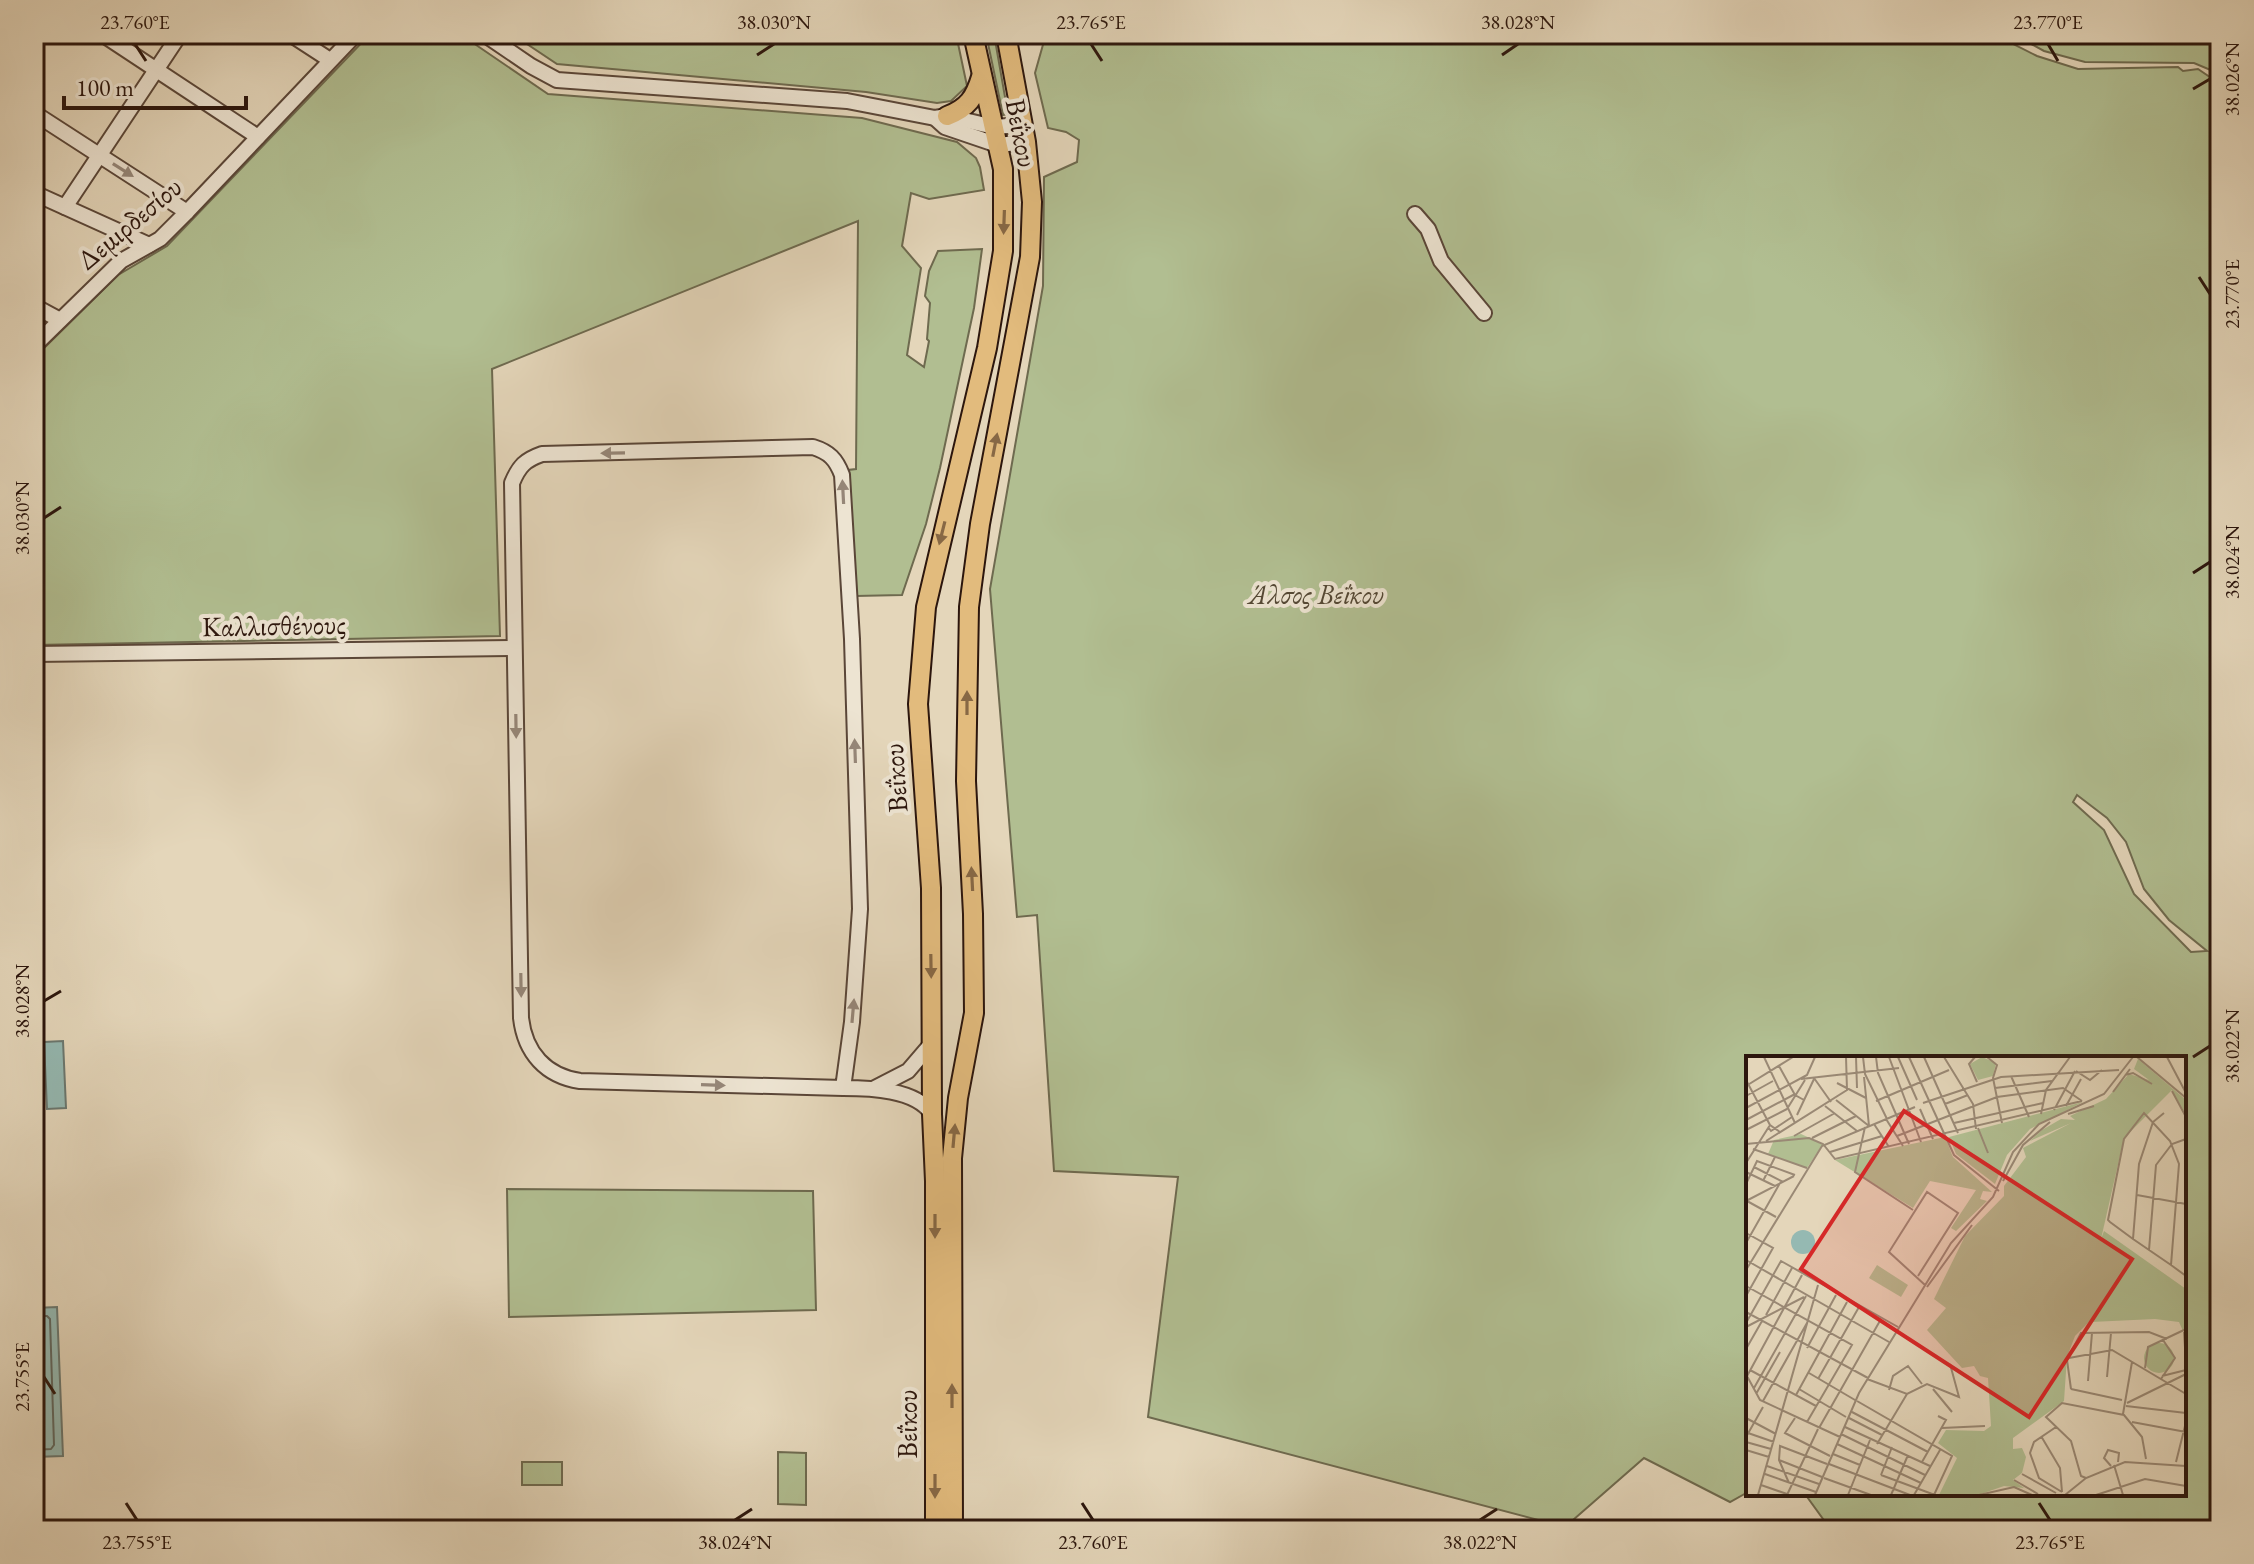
<svg xmlns="http://www.w3.org/2000/svg" width="2254" height="1564" viewBox="0 0 2254 1564" font-family="'EB Garamond',serif">
	<rect width="100%" height="100%" fill="#e4d6ba"/>
	<filter id="stains"><feTurbulence type="fractalNoise" baseFrequency=".0025" numOctaves="4"/><feColorMatrix values="0 0 0 0 .2 0 0 0 0 .09 0 0 0 0 .02 0 0 0 .5 -.17"/></filter>
	<radialGradient id="worn" r=".72"><stop offset=".6" stop-color="#630" stop-opacity="0"/><stop offset="1" stop-color="#630" stop-opacity=".3"/></radialGradient>
	<!-- green -->
	<g fill="#b1be91" stroke="#6e6a4f" stroke-width="2" fill-rule="evenodd">
		<path d="M 370,34 L 460,34 L 548,94 L 862,118 L 957,142 L 976,158 L 980,167 L 984,190 L 929,199 L 911,193 L 902,246 L 921,268 L 907,355 L 924,367 L 929,341 L 927,339 L 930,303 L 925,296 L 929,271 L 938,251 L 982,249 L 974,308 L 940,468 L 926,524 L 902,595 L 856,596 L 848,470 L 856,469 L 858,221 L 492,369 L 500,636 L 34,645 L 34,358 L 118,275 L 167,246 Z"/>
		<path d="M 512,34 L 956,34 L 967,86 L 951,101 L 937,103 L 866,92 L 557,64 Z"/>
		<path d="M 986,34 L 994,34 L 1008,114 L 1003,115 Z"/>
		<path d="M 1046,34 L 1999,34 L 2013,44 L 2037,56 L 2078,69 L 2178,67 L 2183,71 L 2198,69 L 2220,84 L 2220,745 L 2211,793 L 2220,824 L 2220,1530 L 1831,1530 L 1805,1494 L 2184,1494 L 2184,1058 L 1748,1058 L 1748,1492 L 1730,1502 L 1644,1458 L 1565,1527 L 1148,1417 L 1178,1177 L 1054,1171 L 1037,915 L 1017,917 L 990,589 L 1043,286 L 1044,177 L 1077,162 L 1079,140 L 1066,132 L 1048,128 L 1035,73 ZM 2077,795 L 2107,818 L 2126,842 L 2144,889 L 2169,920 L 2207,951 L 2191,952 L 2134,894 L 2104,830 L 2073,802 Z"/>
		<path d="M 2013,34 L 2220,34 L 2220,74 L 2194,63 L 2085,62 L 2044,51 Z"/>
		<path d="M 507,1189 L 813,1191 L 816,1310 L 509,1317 Z"/>
		<path d="M 778,1452 L 806,1453 L 806,1505 L 778,1504 Z"/>
		<rect x="522" y="1462" width="40" height="23"/>
	</g>
	<!-- water -->
	<g fill="#95b9b2" stroke="#6b7870" stroke-width="2">
		<path d="M 63,1041 L 66,1108 L 47,1109 L 44,1042 Z"/>
		<path d="M 57,1307 L 63,1456 L 34,1457 L 34,1308 Z"/>
	</g>
	<g fill="none" stroke-linecap="round" stroke-linejoin="round">
		<!-- shore -->
		<g stroke="#606860" stroke-width="2">
			<path d="M 34,1316 L 47,1316 L 50,1319 L 54,1445 L 51,1449 L 34,1450"/>
			<path d="M 34,1326 L 40,1329 L 44,1435 L 41,1439 L 34,1440"/>
		</g>
		<defs>
			<g id="minor">
				<path d="M 102,34 L 258,137"/>
				<path d="M 290,34 L 330,60"/>
				<path d="M 484,34 L 531,66 L 557,80 L 847,101 L 935,118 L 947,116 L 994,127 L 1023,125"/>
				<path d="M 34,113 L 187,212"/>
				<path d="M 935,118 L 945,127 L 998,145 L 1026,142"/>
				<path d="M 34,193 L 149,245"/>
				<path d="M 65,207 L 180,34"/>
				<path d="M 1415,214 L 1428,229 L 1441,261 L 1484,313"/>
				<path d="M 34,306 L 60,320"/>
				<path d="M 34,346 L 121,261 L 160,239 L 187,212 L 356,34"/>
				<path d="M 34,654 L 514,648"/>
				<path d="M 843,1088 L 852,1022 L 860,909 L 852,639 L 842,475 C 836,459 829,452 813,447 L 542,454 C 525,460 519,466 512,483 L 521,1018 C 525,1053 546,1076 580,1081 L 843,1088 C 869,1088 916,1089 932,1114"/>
				<path d="M 875,1088 L 908,1071 L 932,1043"/>
			</g>
			<g id="major">
				<path d="M 947,116 C 968,108 975,97 981,77"/>
				<path d="M 935,1530 L 935,1181 L 932,1114 L 931,888 L 918,704 L 926,607 L 987,348 L 1003,251 L 1003,169 L 973,34"/>
				<path d="M 953,1530 L 952,1158 L 958,1098 L 974,1013 L 973,914 L 966,781 L 969,607 L 980,524 L 1030,257 L 1032,202 L 1026,142 L 1006,34"/>
			</g>
		</defs>
		<!-- minor casing -->
		<use href="#minor" stroke="#5a4638" stroke-width="18"/>
		<!-- major casing -->
		<use href="#major" stroke="#2c160d" stroke-width="22"/>
		<!-- minor -->
		<use href="#minor" stroke="#ede4d2" stroke-width="14"/>
		<!-- major -->
		<use href="#major" stroke="#e2bb7d" stroke-width="18"/>
	</g>
	<!-- one-way arrows -->
	<defs><path id="oneway-solid" d="M-6-.8H1V-3.2L6.5 0L1 3.2V.8H-6Z" transform="scale(2)"/></defs>
	<g fill="#968779">
		<use href="#oneway-solid" transform="translate(123 170) rotate(32)"/>
		<use href="#oneway-solid" transform="translate(613 453) rotate(179)"/>
		<use href="#oneway-solid" transform="translate(843 492) rotate(-93)"/>
		<use href="#oneway-solid" transform="translate(516 726) rotate(89)"/>
		<use href="#oneway-solid" transform="translate(855 751) rotate(-92)"/>
		<use href="#oneway-solid" transform="translate(521 985) rotate(89)"/>
		<use href="#oneway-solid" transform="translate(853 1011) rotate(-85)"/>
		<use href="#oneway-solid" transform="translate(713 1085) rotate(2)"/>
	</g>
	<g fill="#876845">
		<use href="#oneway-solid" transform="translate(1004 222) rotate(92)"/>
		<use href="#oneway-solid" transform="translate(995 445) rotate(-79)"/>
		<use href="#oneway-solid" transform="translate(942 533) rotate(104)"/>
		<use href="#oneway-solid" transform="translate(967 703) rotate(-90)"/>
		<use href="#oneway-solid" transform="translate(972 879) rotate(-93)"/>
		<use href="#oneway-solid" transform="translate(931 966) rotate(89)"/>
		<use href="#oneway-solid" transform="translate(954 1136) rotate(-85)"/>
		<use href="#oneway-solid" transform="translate(935 1226) rotate(90)"/>
		<use href="#oneway-solid" transform="translate(952 1396) rotate(-90)"/>
		<use href="#oneway-solid" transform="translate(935 1486) rotate(90)"/>
	</g>
	<!-- ticks -->
	<path fill="none" stroke="#2c160d" stroke-width="3" d="M 135,44 L 146,61M 1091,44 L 1102,61M 2048,44 L 2058,61M 757,55 L 774,44M 1502,55 L 1518,44M 2193,89 L 2210,79M 2199,277 L 2210,294M 44,518 L 61,507M 2193,573 L 2210,562M 44,1001 L 61,991M 2193,1057 L 2210,1046M 44,1377 L 55,1394M 126,1503 L 137,1520M 1082,1503 L 1093,1520M 2039,1503 L 2050,1520M 735,1520 L 752,1509M 1480,1520 L 1497,1509"/>
	<g text-anchor="middle" stroke-width="8" stroke-linejoin="round" paint-order="stroke">
		<!-- street labels -->
		<g font-size="28" fill="#2c160d" stroke="#ede4d2">
			<text transform="translate(1022 133) rotate(79)" y="10">Βεΐκου</text>
			<text transform="translate(129 223) rotate(-40)" y="10">Δεμιρδεσίου</text>
			<text transform="translate(274 625) rotate(-1)" y="10">Καλλισθένους</text>
			<text transform="translate(895 778) rotate(-94)" y="10">Βεΐκου</text>
			<text transform="translate(907 1424) rotate(-90)" y="10">Βεΐκου</text>
		</g>
		<!-- park labels -->
		<g font-size="28" font-style="italic" fill="#544835" stroke="#ede4d2">
			<text x="1316" y="604">Άλσος Βεΐκου</text>
		</g>
	</g>
	<!-- overview -->
	<g transform="translate(1746 1056)">
		<rect width="440" height="440" fill="#e4d6ba"/>
		<path d="M 236,1 L 250,7 L 247,20 L 232,24 L 224,8 ZM 392,3 L 440,44 L 440,59 L 426,34 L 378,82 L 355,183 L 358,175 L 440,233 L 440,270 L 437,275 L 433,266 L 409,263 L 345,266 L 348,261 L 329,280 L 321,301 L 318,345 L 267,382 L 267,393 L 276,392 L 280,401 L 276,417 L 267,424 L 278,432 L 258,430 L 232,439 L 193,439 L 211,402 L 192,387 L 200,374 L 238,375 L 245,370 L 242,322 L 234,320 L 228,310 L 216,312 L 181,274 L 200,252 L 188,243 L 219,180 L 258,140 L 258,130 L 280,101 L 277,92 L 325,67 L 284,85 L 296,74 L 315,63 L 329,64 L 324,60 L 360,43 L 383,18 L 403,24 L 388,13 ZM 337,46 L 284,73 L 261,99 L 249,128 L 210,98 L 203,81 ZM 55,78 L 77,88 L 61,112 L 22,98 L 28,84 ZM 199,81 L 207,101 L 246,136 L 237,135 L 234,143 L 241,145 L 210,175 L 205,172 L 230,134 L 184,125 L 167,152 L 89,104 ZM 131,209 L 162,229 L 155,241 L 123,222 ZM398 302a15 15 0 1 1 30 0a15 15 0 1 1-30 0Z" fill="#b1be91"/>
		<path d="M45 186a12 12 0 1 1 24 0a12 12 0 1 1-24 0Z" fill="#95b9b2"/>
		<path fill="none" stroke="#9a8975" stroke-width="2" d="M 18,1 L 49,67M 81,1 L 111,1M 110,1 L 111,32M 117,1 L 119,18 L 141,63M 130,1 L 132,17 L 163,88M 143,1 L 175,86M 152,1 L 171,44M 163,1 L 208,99 L 253,135M 178,1 L 212,77M 198,1 L 227,48 L 230,73M 229,1 L 223,8 L 231,26M 241,1 L 251,9 L 247,22 L 256,67M 391,1 L 440,42M 421,1 L 440,37M 33,10 L 49,39 L 58,44M 330,15 L 344,24 L 356,14M 379,19 L 387,17 L 406,28M 265,20 L 283,61M 118,21 L 123,70M 68,22 L 85,46M 55,23 L 153,12M 0,24 L 24,69 L 34,76M 91,27 L 120,42M 0,30 L 47,1M 249,32 L 306,25M 426,35 L 440,61M 367,36 L 384,13M 0,40 L 27,25M 90,44 L 123,70M 130,45 L 203,14M 177,47 L 255,21 L 373,14M 199,48 L 222,39M 79,50 L 111,75M 320,50 L 335,23M 0,52 L 61,19 L 69,1M 41,53 L 59,24M 174,53 L 187,83M 308,54 L 329,15M 295,58 L 300,34 L 324,1M 322,58 L 348,50M 51,59 L 68,23M 140,63 L 157,90M 0,64 L 49,38M 208,67 L 297,47M 128,68 L 143,91M 22,71 L 25,75 L 46,61M 119,71 L 109,116 L 167,154M 232,72 L 242,97M 0,74 L 41,53M 48,80 L 89,57M 151,80 L 251,41 L 317,32 L 336,45M 66,82 L 110,60M 20,85 L 101,34 L 100,1M 0,88 L 63,82 L 77,88 L 89,103 L 336,45M 7,93 L 61,112M 84,96 L 136,80M 0,107 L 24,69M 8,111 L 37,126M 0,116 L 29,130M 17,125 L 29,101M 257,125 L 277,89 L 304,66M 0,128 L 11,105 L 49,119M 391,139 L 440,148M 0,145 L 48,120M 1,145 L 30,161M 0,177 L 27,192 L 0,240M 387,183 L 393,108 L 407,66 L 418,57M 0,187 L 34,127M 403,194 L 410,109 L 426,88 L 440,83M 0,204 L 143,286M 425,209 L 433,108 L 424,85 L 398,57 L 378,83 L 362,164 L 364,166 L 387,183 L 425,209 L 440,220M 0,214 L 76,90 L 169,51M 172,220 L 212,157 L 181,136 L 143,196 L 179,229M 0,230 L 106,289 L 61,366M 181,231 L 226,169M 0,256 L 122,322M 20,259 L 46,212M 0,267 L 35,205 L 152,271M 0,271 L 58,241M 438,276 L 440,307M 61,292 L 90,239M 0,293 L 16,265M 323,302 L 366,294 L 440,338M 399,312 L 402,291 L 440,273M 4,314 L 70,350M 63,317 L 109,344M 1,320 L 14,344 L 94,381M 416,320 L 440,314M 361,321 L 365,277M 0,322 L 56,219M 72,323 L 113,251M 121,323 L 161,338 L 181,328 L 213,341 L 204,308M 415,323 L 429,302 L 417,284M 342,325 L 346,277M 8,332 L 60,240M 53,333 L 100,361M 187,333 L 206,356M 325,333 L 321,304 L 335,277 L 403,276 L 421,283M 325,333 L 376,344M 143,334 L 147,320 L 162,310 L 176,328M 10,338 L 34,296M 50,339 L 101,246M 17,345 L 61,267M 111,345 L 206,400 L 188,439M 381,347 L 440,318M 380,350 L 440,357M 106,356 L 182,396M 377,358 L 386,306M 0,362 L 30,378M 49,362 L 39,377 L 84,400M 103,362 L 136,379M 386,366 L 440,376M 99,371 L 184,410M 310,371 L 288,386 L 284,397 L 293,422 L 316,436M 73,372 L 135,263M 196,372 L 239,370M 2,377 L 28,386M 95,378 L 179,419M 295,380 L 314,412 L 316,436M 0,381 L 17,351M 0,386 L 25,393M 91,388 L 175,427M 131,388 L 161,338M 0,394 L 23,401M 87,398 L 114,409M 33,404 L 76,421M 176,406 L 200,364 L 192,360M 430,406 L 440,366M 83,408 L 164,439M 368,409 L 377,439M 21,410 L 73,428M 365,410 L 358,402 L 362,394 L 373,397 L 372,406M 19,418 L 70,436M 276,418 L 310,437M 135,419 L 189,439M 135,419 L 146,391M 78,422 L 125,439M 340,422 L 335,420 L 325,385 L 300,361 L 316,347 L 378,359 L 396,381 L 400,403M 268,424 L 292,438M 43,427 L 33,404 L 34,390 L 81,408M 15,429 L 41,438M 12,439 L 72,229M 41,439 L 72,373M 69,439 L 113,337 L 205,187 L 247,141 L 267,96 L 293,68 L 358,38 L 387,1M 102,439 L 124,384M 145,439 L 162,399M 168,439 L 194,394M 233,439 L 268,431 L 286,439M 319,439 L 340,422 L 379,406 L 440,410M 350,439 L 399,423 L 440,430"/>
		<path fill="#d62828" fill-opacity="0.15" stroke="#d62828" stroke-width="4" d="M 158,55 L 386,203 L 283,361 L 55,213 Z"/>
		<rect width="440" height="440" fill="none" stroke="#2c160d" stroke-width="4"/>
	</g>
	<!-- margin -->
	<rect width="2254" height="1564" fill="none" stroke="#e4d6ba" stroke-width="88"/>
	<!-- scale -->
	<path d="M64 96v12h182v-12" fill="none" stroke="#2c160d" stroke-width="4"/>
	<text x="76" y="96" font-size="24" fill="#2c160d" stroke="#ede4d2" stroke-width="6" paint-order="stroke">100 m</text>
	<rect x="44" y="44" width="2166" height="1476" fill="none" stroke="#2c160d" stroke-width="3"/>
	<g font-size="20" text-anchor="middle" fill="#2c160d">
		<text x="135" y="29">23.760°E</text>
		<text x="774" y="29">38.030°N</text>
		<text x="1091" y="29">23.765°E</text>
		<text x="1518" y="29">38.028°N</text>
		<text x="2048" y="29">23.770°E</text>
		<text transform="translate(2232 79) rotate(-90)" y="7">38.026°N</text>
		<text transform="translate(2232 294) rotate(-90)" y="7">23.770°E</text>
		<text transform="translate(22 518) rotate(-90)" y="7">38.030°N</text>
		<text transform="translate(2232 562) rotate(-90)" y="7">38.024°N</text>
		<text transform="translate(22 1001) rotate(-90)" y="7">38.028°N</text>
		<text transform="translate(2232 1046) rotate(-90)" y="7">38.022°N</text>
		<text transform="translate(22 1377) rotate(-90)" y="7">23.755°E</text>
		<text x="137" y="1549">23.755°E</text>
		<text x="735" y="1549">38.024°N</text>
		<text x="1093" y="1549">23.760°E</text>
		<text x="1480" y="1549">38.022°N</text>
		<text x="2050" y="1549">23.765°E</text>
	</g>
	<rect width="100%" height="100%" filter="url(#stains)"/>
	<rect width="100%" height="100%" fill="url(#worn)"/>
</svg>
